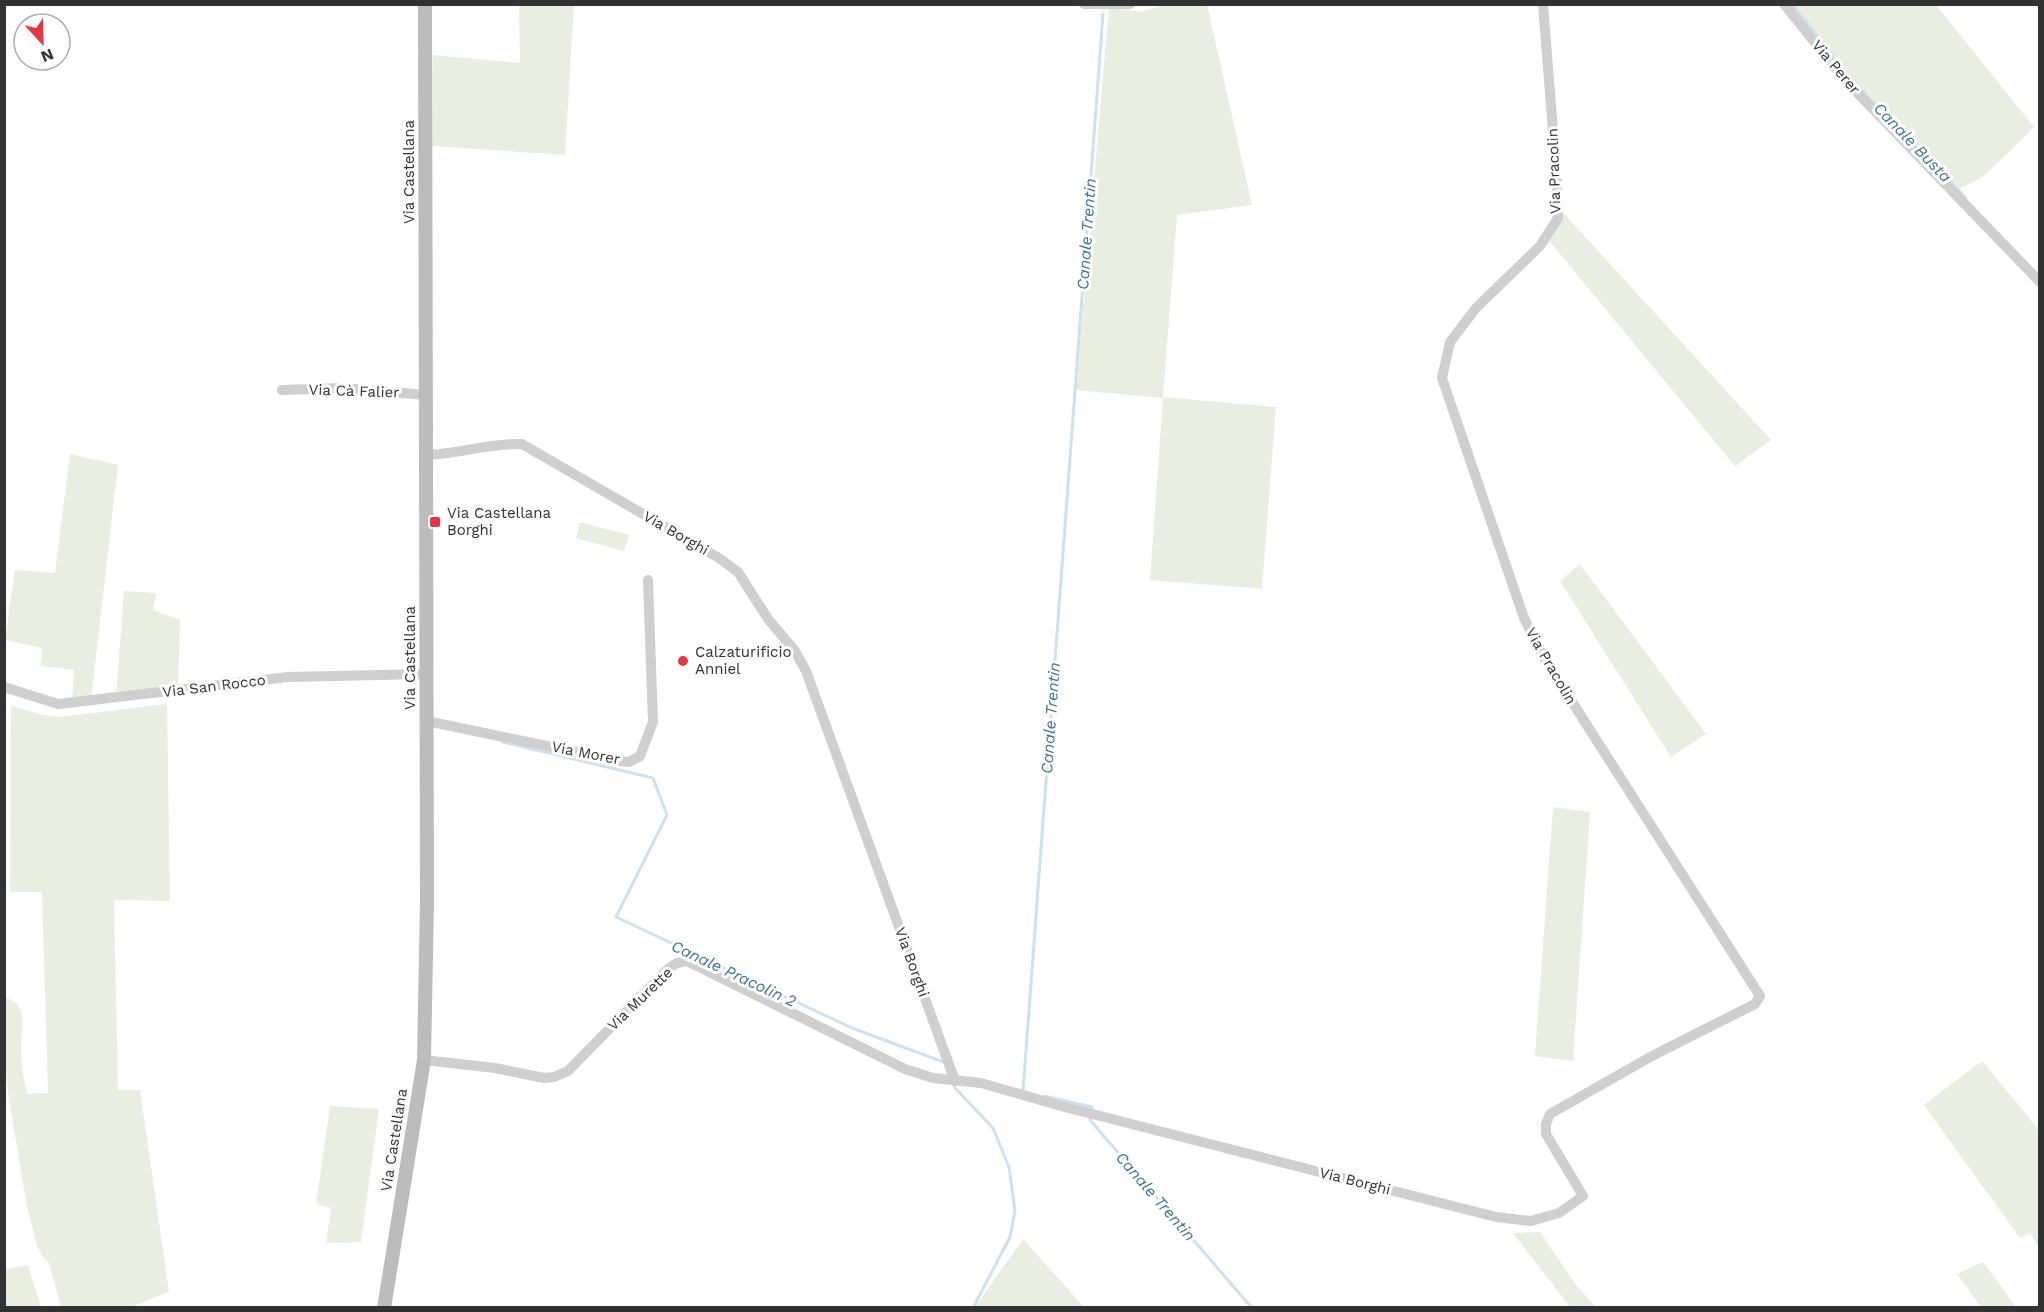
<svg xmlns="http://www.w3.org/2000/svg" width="2044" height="1312" viewBox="0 0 2044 1312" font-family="'Work Sans',sans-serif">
	<rect width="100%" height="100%" fill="#fff"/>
	<!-- green -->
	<g fill="#e8eee0">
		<path d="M 519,5 L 574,5 L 565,155 L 432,146 L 433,55 L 520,63 Z"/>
		<path d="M 1163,5 L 1207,5 L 1252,205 L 1177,215 L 1163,397 L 1276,407 L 1262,589 L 1150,580 L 1163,398 L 1076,390 L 1109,7 L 1142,12 Z"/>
		<path d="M 1787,5 L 1936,5 L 2034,127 L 1983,177 L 1952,192 L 1884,120 Z"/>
		<path d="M 1556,205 L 1771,440 L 1735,466 L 1547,238 Z"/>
		<path d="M 70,454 L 118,465 L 91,700 L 72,702 L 74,670 L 41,666 L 42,648 L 5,640 L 15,570 L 55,573 Z"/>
		<path d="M 580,522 L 629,535 L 624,551 L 576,538 Z"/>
		<path d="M 1580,564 L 1706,734 L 1671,757 L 1560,581 Z"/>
		<path d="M 124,591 L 156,593 L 153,610 L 180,620 L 178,689 L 116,697 Z"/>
		<path d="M 167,704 L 170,901 L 114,900 L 118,1090 L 140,1090 L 169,1292 L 131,1307 L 61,1307 L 49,1263 L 43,1257 L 37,1246 L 26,1201 L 9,1099 L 4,1056 L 5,998 C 31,1005 20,1031 21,1051 C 21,1065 24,1080 27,1094 L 48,1093 L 42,892 L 10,892 L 11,706 L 43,715 L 59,717 Z"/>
		<path d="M 1553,807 L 1590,812 L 1573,1061 L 1535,1056 Z"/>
		<path d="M 1982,1061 L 2039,1130 L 2039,1247 L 2030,1233 L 2020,1238 L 1924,1105 Z"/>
		<path d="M 330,1106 L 379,1109 L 361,1242 L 326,1243 L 331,1208 L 316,1204 Z"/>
		<path d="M 1540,1232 L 1576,1285 L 1596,1307 L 1570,1307 L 1513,1233 Z"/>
		<path d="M 1023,1239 L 1084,1307 L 975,1307 Z"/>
		<path d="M 1983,1262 L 2016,1307 L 1981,1307 L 1957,1274 Z"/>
		<path d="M 28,1265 L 41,1307 L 5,1307 L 5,1269 Z"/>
	</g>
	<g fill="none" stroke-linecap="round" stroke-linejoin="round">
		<!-- stream -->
		<g stroke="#cde1ee" stroke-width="3">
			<path d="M 1792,4 L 1852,80 L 1966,198"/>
			<path d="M 503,742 L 653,778 L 667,815 L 616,917 L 852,1028 L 946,1063"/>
			<path d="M 953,1083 L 955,1088 L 993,1128 L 1009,1167 L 1015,1211 L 1010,1237 L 973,1308"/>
			<path d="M 1023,1091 L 1103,14"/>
			<path d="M 1044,1096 L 1092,1107 L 1090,1120 L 1252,1308"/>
		</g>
		<!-- minor -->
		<g stroke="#cfcfcf" stroke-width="10">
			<path d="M 1084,4 L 1130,4"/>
			<path d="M 1784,4 L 1844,79 L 2040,282"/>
			<path d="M 282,390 L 342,388 L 426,395"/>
			<path d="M 426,455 C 458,454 489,443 522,444 L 719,558 L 738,572 L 768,619 L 795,651 L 806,671 L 955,1081"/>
			<path d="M 4,687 L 58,704 L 288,677 L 426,674"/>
			<path d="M 427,721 L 619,761 L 629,762 L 640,756 L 653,722 L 648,580"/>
			<path d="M 424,1060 L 495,1068 L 544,1078 L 554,1077 L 568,1071 L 669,968 L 677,963 L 687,961 L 905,1069 L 933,1078 L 981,1083 L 1061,1106 L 1496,1217 L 1531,1221 L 1559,1213 L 1583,1196 L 1546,1134 L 1546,1124 L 1550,1114 L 1652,1056 L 1755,1004 L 1760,996 L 1544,658 L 1524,618 L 1442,378 L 1450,342 L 1476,308 L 1540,246 L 1558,218 L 1557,182 L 1543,4"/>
		</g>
		<!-- secondary -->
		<path stroke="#bcbcbc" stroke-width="14" d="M 384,1308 L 424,1060 L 427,902 L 425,4"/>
	</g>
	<!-- markers -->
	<g fill="#e83541" stroke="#fff" stroke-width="2">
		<rect x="429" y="516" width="12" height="12" rx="3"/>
		<circle cx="683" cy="661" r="6"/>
	</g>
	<g text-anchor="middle" stroke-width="6" stroke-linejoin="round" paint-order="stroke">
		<!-- street labels -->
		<g font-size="15" fill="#323232" stroke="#fff">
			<text transform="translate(1836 67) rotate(50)" y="5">Via Perer</text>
			<text transform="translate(1554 171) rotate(-92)" y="5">Via Pracolin</text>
			<text transform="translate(409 172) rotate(-90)" y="5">Via Castellana</text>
			<text transform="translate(354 391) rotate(2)" y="5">Via Cà Falier</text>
			<text transform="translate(676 533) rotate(30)" y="5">Via Borghi</text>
			<text transform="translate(410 658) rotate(-90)" y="5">Via Castellana</text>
			<text transform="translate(1551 666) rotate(60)" y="5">Via Pracolin</text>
			<text transform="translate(214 686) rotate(-7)" y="5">Via San Rocco</text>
			<text transform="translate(586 753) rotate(11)" y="5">Via Morer</text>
			<text transform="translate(912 962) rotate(70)" y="5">Via Borghi</text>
			<text transform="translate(640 999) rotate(-44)" y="5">Via Murette</text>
			<text transform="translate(394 1140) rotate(-81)" y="5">Via Castellana</text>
			<text transform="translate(1355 1181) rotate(14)" y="5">Via Borghi</text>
		</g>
		<!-- poi labels -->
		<g font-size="15" fill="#323232" stroke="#fff" text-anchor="start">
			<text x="447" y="518">Via Castellana<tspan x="447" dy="17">Borghi</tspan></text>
			<text x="695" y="657">Calzaturificio<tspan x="695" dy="17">Anniel</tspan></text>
		</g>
		<!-- water labels -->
		<g font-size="16" font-style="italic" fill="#3d7397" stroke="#fff">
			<text transform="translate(1913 142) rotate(46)" y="6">Canale Busta</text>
			<text transform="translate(1086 234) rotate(-86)" y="6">Canale Trentin</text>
			<text transform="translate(1050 718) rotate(-86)" y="6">Canale Trentin</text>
			<text transform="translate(734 973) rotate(25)" y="6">Canale Pracolin 2</text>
			<text transform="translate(1156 1196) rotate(49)" y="6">Canale Trentin</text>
		</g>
	</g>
	<!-- border -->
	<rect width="2044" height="1312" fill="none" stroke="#323232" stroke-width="12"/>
	<!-- north arrow -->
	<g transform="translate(42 42) rotate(158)"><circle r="28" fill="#ffffff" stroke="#adadad" stroke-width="1.5"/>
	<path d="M0-4.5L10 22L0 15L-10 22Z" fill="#e83541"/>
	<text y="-9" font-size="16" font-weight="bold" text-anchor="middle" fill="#323232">N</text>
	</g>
</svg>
